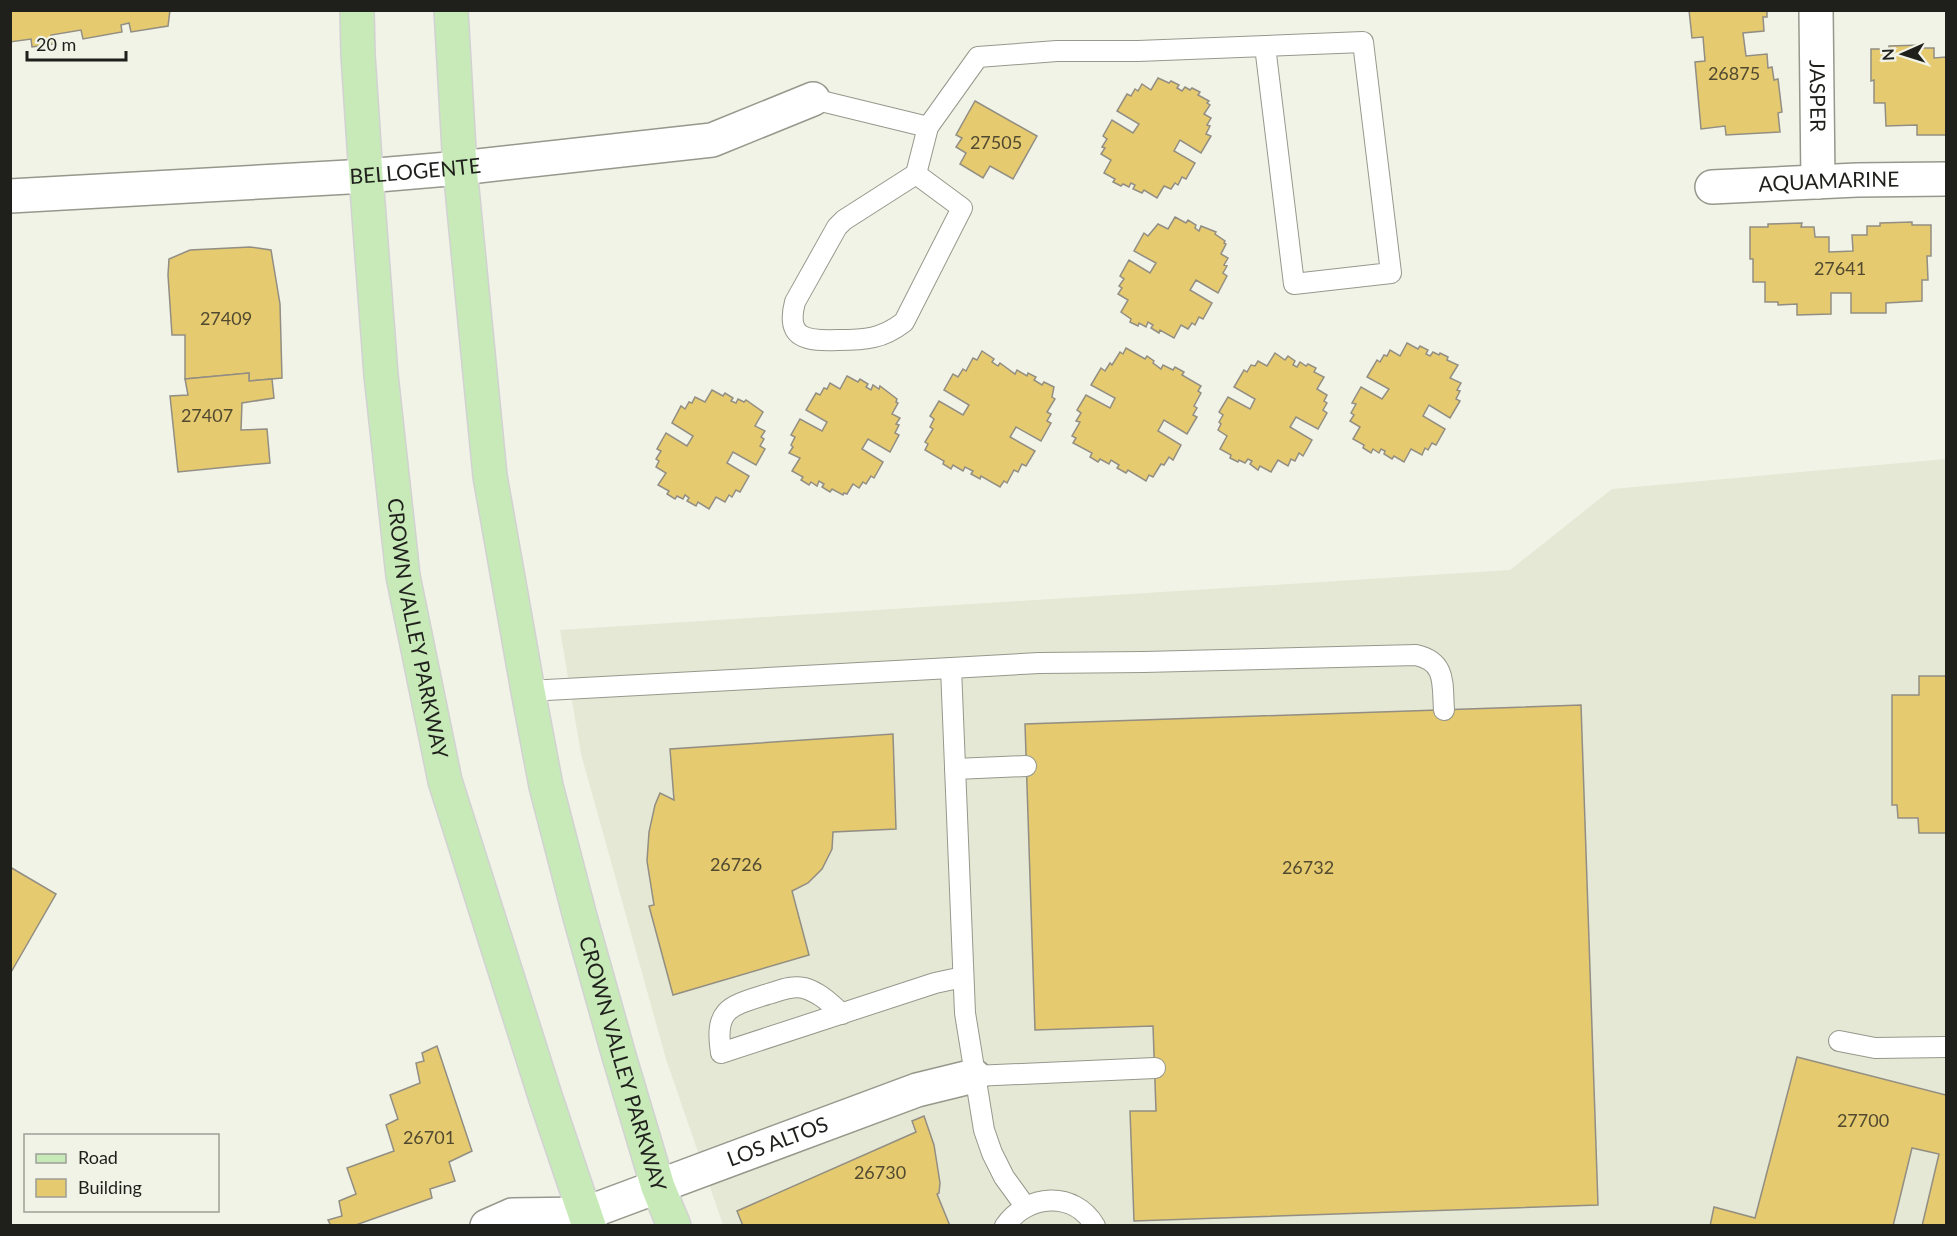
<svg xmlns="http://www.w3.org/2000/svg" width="1957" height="1236" viewBox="0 0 1957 1236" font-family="Lato,sans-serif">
	<rect width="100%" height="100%" fill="#f1f3e7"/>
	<!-- built -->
	<path fill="#e5e8d4" d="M 1946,459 L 1946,1225 L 723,1225 L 666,1059 L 581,754 L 560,630 L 1510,570 L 1612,489 Z"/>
	<!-- building -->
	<g fill="#e6ca6f" stroke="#928e83" stroke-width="1.5">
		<path d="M 10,10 L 170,10 L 168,26 L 131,32 L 129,23 L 121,25 L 122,32 L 83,39 L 81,30 L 51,35 L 53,44 L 32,47 L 31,39 L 10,42 Z"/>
		<path d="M 1689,10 L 1767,10 L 1767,17 L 1763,17 L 1764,31 L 1743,33 L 1746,56 L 1767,54 L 1768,68 L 1772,67 L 1774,80 L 1778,79 L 1782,112 L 1778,113 L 1780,132 L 1726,135 L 1725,126 L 1701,129 L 1695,62 L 1705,61 L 1703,37 L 1692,38 Z"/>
		<path d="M 1922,45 L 1923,48 L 1934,48 L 1934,58 L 1946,57 L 1946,135 L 1917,135 L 1917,125 L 1886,126 L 1885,103 L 1874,103 L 1874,80 L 1871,81 L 1871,49 L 1889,49 L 1889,46 Z"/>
		<path d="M 1158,78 L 1169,83 L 1171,81 L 1179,85 L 1177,88 L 1182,91 L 1185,87 L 1190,90 L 1192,88 L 1200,92 L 1198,95 L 1209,101 L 1207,103 L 1210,105 L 1204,114 L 1211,118 L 1207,125 L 1210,126 L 1206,134 L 1211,136 L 1201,153 L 1180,140 L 1174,151 L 1195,163 L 1186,179 L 1182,177 L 1178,185 L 1175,183 L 1171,189 L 1164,186 L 1157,198 L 1144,190 L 1142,193 L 1133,189 L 1135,185 L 1131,183 L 1129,187 L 1123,184 L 1121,186 L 1113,182 L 1115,179 L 1104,173 L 1111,160 L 1101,154 L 1105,148 L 1102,147 L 1107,139 L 1103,136 L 1112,120 L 1133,133 L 1139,124 L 1117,111 L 1127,94 L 1131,96 L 1135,89 L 1138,91 L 1142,84 L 1151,90 Z"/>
		<path d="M 975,101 L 1037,136 L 1013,179 L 990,166 L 983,178 L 960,164 L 966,153 L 956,147 L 962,138 L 956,135 Z"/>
		<path d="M 1175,217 L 1186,223 L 1188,220 L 1196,225 L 1195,228 L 1199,231 L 1201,226 L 1216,232 L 1215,234 L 1225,241 L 1224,243 L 1226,244 L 1221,254 L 1228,258 L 1224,265 L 1227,266 L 1223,273 L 1227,276 L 1218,293 L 1196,280 L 1190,290 L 1212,303 L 1203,319 L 1199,317 L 1195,325 L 1192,323 L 1188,329 L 1181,325 L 1174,338 L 1160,330 L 1159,333 L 1151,328 L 1153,325 L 1148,322 L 1146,327 L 1139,323 L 1138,326 L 1130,322 L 1131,319 L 1121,312 L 1128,300 L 1118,294 L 1122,288 L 1119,286 L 1124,279 L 1120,276 L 1129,260 L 1150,273 L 1156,263 L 1134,251 L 1144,233 L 1148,236 L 1158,224 L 1168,229 Z"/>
		<path d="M 1912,222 L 1912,225 L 1931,225 L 1931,256 L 1927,256 L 1928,280 L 1922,280 L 1922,301 L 1886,303 L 1886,313 L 1851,313 L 1851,293 L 1831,293 L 1831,314 L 1797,315 L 1797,304 L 1778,305 L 1778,302 L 1765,302 L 1765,282 L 1753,282 L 1753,259 L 1750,259 L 1750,227 L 1768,227 L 1768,224 L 1802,223 L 1801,227 L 1814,227 L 1815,237 L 1829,237 L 1829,252 L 1853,251 L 1852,235 L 1867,235 L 1867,226 L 1880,226 L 1880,223 Z"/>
		<path d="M 250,247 L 271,250 L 280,304 L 282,378 L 249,381 L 249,373 L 185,379 L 185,335 L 172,335 L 168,275 L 169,259 L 190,250 Z"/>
		<path d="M 1407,343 L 1418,349 L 1420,346 L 1428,350 L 1426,354 L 1430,356 L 1433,352 L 1439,355 L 1440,353 L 1448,357 L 1447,360 L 1458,365 L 1450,378 L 1461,383 L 1457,390 L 1460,391 L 1456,399 L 1460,401 L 1450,418 L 1429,405 L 1423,416 L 1445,429 L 1436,445 L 1432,443 L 1428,450 L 1425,448 L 1422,455 L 1411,449 L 1404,462 L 1394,456 L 1392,459 L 1384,454 L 1385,451 L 1381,449 L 1379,453 L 1373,449 L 1371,453 L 1363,448 L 1364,445 L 1353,439 L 1360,427 L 1350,421 L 1354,415 L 1351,413 L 1356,404 L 1352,403 L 1361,387 L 1382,399 L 1389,389 L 1367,377 L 1377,360 L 1380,362 L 1384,355 L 1387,356 L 1390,350 L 1400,356 Z"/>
		<path d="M 1126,348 L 1145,359 L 1147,356 L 1154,361 L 1153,363 L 1161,369 L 1163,365 L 1173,370 L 1175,367 L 1184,372 L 1182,375 L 1201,386 L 1198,391 L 1201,393 L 1194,406 L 1197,408 L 1193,415 L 1197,417 L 1187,434 L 1164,420 L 1158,431 L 1181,445 L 1173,460 L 1169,457 L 1164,465 L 1161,464 L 1153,477 L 1149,475 L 1146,481 L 1128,470 L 1126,473 L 1117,468 L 1119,465 L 1111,460 L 1109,464 L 1100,459 L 1098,462 L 1090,457 L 1092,453 L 1073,443 L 1076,438 L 1072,436 L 1080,422 L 1076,421 L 1081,413 L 1077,410 L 1086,395 L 1110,408 L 1115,398 L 1091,385 L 1101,368 L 1105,371 L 1110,363 L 1112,365 L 1120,352 L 1123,354 Z"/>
		<path d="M 982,351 L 994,359 L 992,362 L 998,366 L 1000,363 L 1015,374 L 1017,370 L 1027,376 L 1028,373 L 1036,377 L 1034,380 L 1042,385 L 1044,382 L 1054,387 L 1052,397 L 1055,399 L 1047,412 L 1051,414 L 1047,421 L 1051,423 L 1041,441 L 1016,427 L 1010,437 L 1035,451 L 1026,466 L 1022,464 L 1018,472 L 1014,470 L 1007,483 L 1004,481 L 1000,487 L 981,476 L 980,479 L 971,474 L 973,471 L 965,467 L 963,471 L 953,465 L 951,469 L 943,464 L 944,461 L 925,450 L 928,444 L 925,442 L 933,429 L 930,427 L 934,419 L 930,416 L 939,401 L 963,415 L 969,405 L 944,390 L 953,374 L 958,377 L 963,369 L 966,371 L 973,358 L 977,360 Z"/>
		<path d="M 1275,353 L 1285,360 L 1288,356 L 1295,361 L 1293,365 L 1297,367 L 1300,362 L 1306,366 L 1308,364 L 1316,368 L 1314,372 L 1324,377 L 1317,389 L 1327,395 L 1324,401 L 1327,403 L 1323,410 L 1327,413 L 1318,429 L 1296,417 L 1290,427 L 1312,440 L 1303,456 L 1299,453 L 1295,461 L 1291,459 L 1288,466 L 1278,460 L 1271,472 L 1260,466 L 1258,470 L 1250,464 L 1252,461 L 1248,459 L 1245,463 L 1239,460 L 1238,462 L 1230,458 L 1231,455 L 1220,449 L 1227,436 L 1218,430 L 1221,424 L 1219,422 L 1223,415 L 1219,412 L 1228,397 L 1250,409 L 1255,399 L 1234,387 L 1244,370 L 1247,372 L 1251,365 L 1255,366 L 1258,361 L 1267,366 Z"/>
		<path d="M 249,373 L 249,381 L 272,379 L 274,398 L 242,403 L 241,430 L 267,429 L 270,463 L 178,472 L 170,396 L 188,395 L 185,379 Z"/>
		<path d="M 847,376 L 858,382 L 860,379 L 868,384 L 866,387 L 871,390 L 873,385 L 879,389 L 880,386 L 897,399 L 896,402 L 898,403 L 892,414 L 900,418 L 896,424 L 899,425 L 895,433 L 899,435 L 890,452 L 868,439 L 862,449 L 883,462 L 874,478 L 871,476 L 866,484 L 863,482 L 859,488 L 853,484 L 847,494 L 844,493 L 843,495 L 832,489 L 830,492 L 822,487 L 824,484 L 819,481 L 817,486 L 811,482 L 809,485 L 801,480 L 803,477 L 792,471 L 800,458 L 789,453 L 793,447 L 791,445 L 795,437 L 791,435 L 800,419 L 822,431 L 827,422 L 806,410 L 816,393 L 820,395 L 824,388 L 827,389 L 830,383 L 840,389 Z"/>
		<path d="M 712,390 L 723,396 L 725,393 L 733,398 L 731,401 L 736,403 L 738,399 L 744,402 L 746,400 L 763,412 L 755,426 L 765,431 L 761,437 L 764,439 L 760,446 L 765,449 L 756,465 L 733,452 L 727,463 L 749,476 L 740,492 L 736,490 L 732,497 L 729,495 L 725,502 L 716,497 L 709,509 L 698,502 L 696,506 L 687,501 L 689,498 L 685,495 L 683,499 L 677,496 L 675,499 L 667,494 L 669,491 L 658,485 L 666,473 L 656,467 L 659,461 L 656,459 L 661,451 L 657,449 L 666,433 L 687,446 L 693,436 L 672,423 L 681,406 L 685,409 L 689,402 L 692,403 L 695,397 L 705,402 Z"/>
		<path d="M 1919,676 L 1946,676 L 1946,833 L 1919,833 L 1918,818 L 1898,818 L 1897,805 L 1892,805 L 1892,695 L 1919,695 Z"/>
		<path d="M 1581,705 L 1598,1205 L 1134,1221 L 1130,1111 L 1156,1111 L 1153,1026 L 1035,1030 L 1025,724 Z"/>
		<path d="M 893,734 L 896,829 L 833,832 L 832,849 L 822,869 L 808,883 L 792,891 L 809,955 L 673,995 L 649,906 L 654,905 L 647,861 L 649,832 L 655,805 L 660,793 L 674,800 L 670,749 Z"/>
		<path d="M 10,867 L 56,894 L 10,974 Z"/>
		<path d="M 437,1046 L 472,1151 L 449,1162 L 455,1181 L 430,1189 L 432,1198 L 353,1226 L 331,1226 L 328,1220 L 342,1216 L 339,1201 L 356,1194 L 347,1168 L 394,1151 L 386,1125 L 398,1119 L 390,1095 L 420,1083 L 416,1063 L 424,1061 L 422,1053 Z"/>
		<path d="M 1797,1057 L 1946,1095 L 1946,1226 L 1922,1226 L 1939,1154 L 1912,1148 L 1893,1226 L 1710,1226 L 1714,1207 L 1755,1218 Z"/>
		<path d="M 924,1116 L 934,1145 L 940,1183 L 939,1193 L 937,1194 L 950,1226 L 743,1226 L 737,1211 L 916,1132 L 912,1121 Z"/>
	</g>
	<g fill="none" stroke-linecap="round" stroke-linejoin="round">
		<defs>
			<g id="service">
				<path d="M 813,99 L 928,127"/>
				<path d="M 916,174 L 844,220 L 837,227 L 795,302 C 785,340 808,341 838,340 C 865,340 882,339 904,322 L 962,208 L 916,174 L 928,127 L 978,57 L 1057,51 L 1138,51 L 1363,42 L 1391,273 L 1294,284 L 1265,46"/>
				<path d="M 528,691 L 951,668"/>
				<path d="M 955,769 L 1026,766"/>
				<path d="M 842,1014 C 831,1004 819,992 804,988 C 791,985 779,991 768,994 C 730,1006 714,1008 721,1053 L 935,983 L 963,977"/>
				<path d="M 1839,1041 L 1875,1048 L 1946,1047"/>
				<path d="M 974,1076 L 1155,1068"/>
				<path d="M 1025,1206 L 1004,1177 L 992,1153 L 984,1130 L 965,1013 L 951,668 L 1039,663 L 1144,662 L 1416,655 C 1447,662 1442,684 1444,710"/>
				<path d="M 1005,1226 C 1027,1194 1074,1190 1095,1226"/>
			</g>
			<g id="minor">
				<path id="s1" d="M 1816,10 L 1818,182"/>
				<path id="s2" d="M 1712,187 L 1857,180 L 1946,179"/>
				<path id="s3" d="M 10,196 L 366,176 L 460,168 L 712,140 L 813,99"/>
			</g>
			<g id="tertiary">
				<path id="s4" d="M 487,1226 L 512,1215 L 584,1214 L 917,1090 L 974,1076"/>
			</g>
			<g id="primary">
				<path id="s5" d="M 357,10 L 358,55 L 366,176 L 381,375 L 403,576 L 445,781 L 546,1099 L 589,1226"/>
				<path id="s6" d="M 451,10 L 460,168 L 490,476 L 528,691 L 546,786 L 580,917 L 619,1056 L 658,1187 L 674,1226"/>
			</g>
		</defs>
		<!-- service casing -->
		<use href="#service" stroke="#96988c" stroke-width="22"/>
		<!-- minor casing -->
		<use href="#minor" stroke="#96988c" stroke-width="36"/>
		<!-- tertiary casing -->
		<use href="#tertiary" stroke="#96988c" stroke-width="36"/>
		<!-- primary casing -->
		<use href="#primary" stroke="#d2d2d2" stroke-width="36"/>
		<!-- service -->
		<use href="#service" stroke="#fff" stroke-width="20"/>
		<!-- minor -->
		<use href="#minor" stroke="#fff" stroke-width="33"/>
		<!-- tertiary -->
		<use href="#tertiary" stroke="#fff" stroke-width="33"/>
		<!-- primary -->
		<use href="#primary" stroke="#c7eab8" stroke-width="33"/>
	</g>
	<g text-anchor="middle" stroke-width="4.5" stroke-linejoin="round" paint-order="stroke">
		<!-- number labels -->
		<g font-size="18" fill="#514a31">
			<text x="1734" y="80">26875</text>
			<text x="996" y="149">27505</text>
			<text x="1840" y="275">27641</text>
			<text x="226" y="325">27409</text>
			<text x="207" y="422">27407</text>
			<text x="736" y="871">26726</text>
			<text x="1308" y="874">26732</text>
			<text x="1863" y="1127">27700</text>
			<text x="429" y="1144">26701</text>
			<text x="880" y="1179">26730</text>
		</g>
		<!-- street labels -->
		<g font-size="21" fill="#1f201c" stroke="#f1f3e7">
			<text dy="7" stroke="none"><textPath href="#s1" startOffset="86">JASPER</textPath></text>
			<text dy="7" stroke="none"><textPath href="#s3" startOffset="406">BELLOGENTE</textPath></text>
			<text dy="7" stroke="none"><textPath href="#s2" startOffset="117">AQUAMARINE</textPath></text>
			<text dy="7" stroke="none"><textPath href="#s5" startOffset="622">CROWN VALLEY PARKWAY</textPath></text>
			<text dy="7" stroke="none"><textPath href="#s6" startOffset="1071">CROWN VALLEY PARKWAY</textPath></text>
			<text dy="7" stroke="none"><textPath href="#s4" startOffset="306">LOS ALTOS</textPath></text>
		</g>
	</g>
	<!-- border -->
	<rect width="1957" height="1236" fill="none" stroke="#1f201c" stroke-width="24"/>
	<!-- legend -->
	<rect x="24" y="1134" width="195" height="78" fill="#f1f3e7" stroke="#9d9f96" stroke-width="1.5"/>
	<rect x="36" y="1154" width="30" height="9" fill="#c7eab8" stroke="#9d9f96" stroke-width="1.5"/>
	<text x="78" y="1164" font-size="18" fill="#1f201c">Road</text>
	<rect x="36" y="1179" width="30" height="18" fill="#e6ca6f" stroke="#9d9f96" stroke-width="1.5"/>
	<text x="78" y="1194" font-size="18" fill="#1f201c">Building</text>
	<!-- north arrow -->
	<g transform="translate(1903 54) rotate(267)" stroke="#f1f3e7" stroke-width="4.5" paint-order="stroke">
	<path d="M0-4.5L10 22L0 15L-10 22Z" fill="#1f201c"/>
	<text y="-9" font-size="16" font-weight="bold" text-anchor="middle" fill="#1f201c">N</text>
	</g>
	<!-- scale -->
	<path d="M27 51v9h99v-9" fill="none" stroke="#1f201c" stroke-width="3"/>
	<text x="36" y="51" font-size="18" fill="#1f201c" stroke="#f1f3e7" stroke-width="4.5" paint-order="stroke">20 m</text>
</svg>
